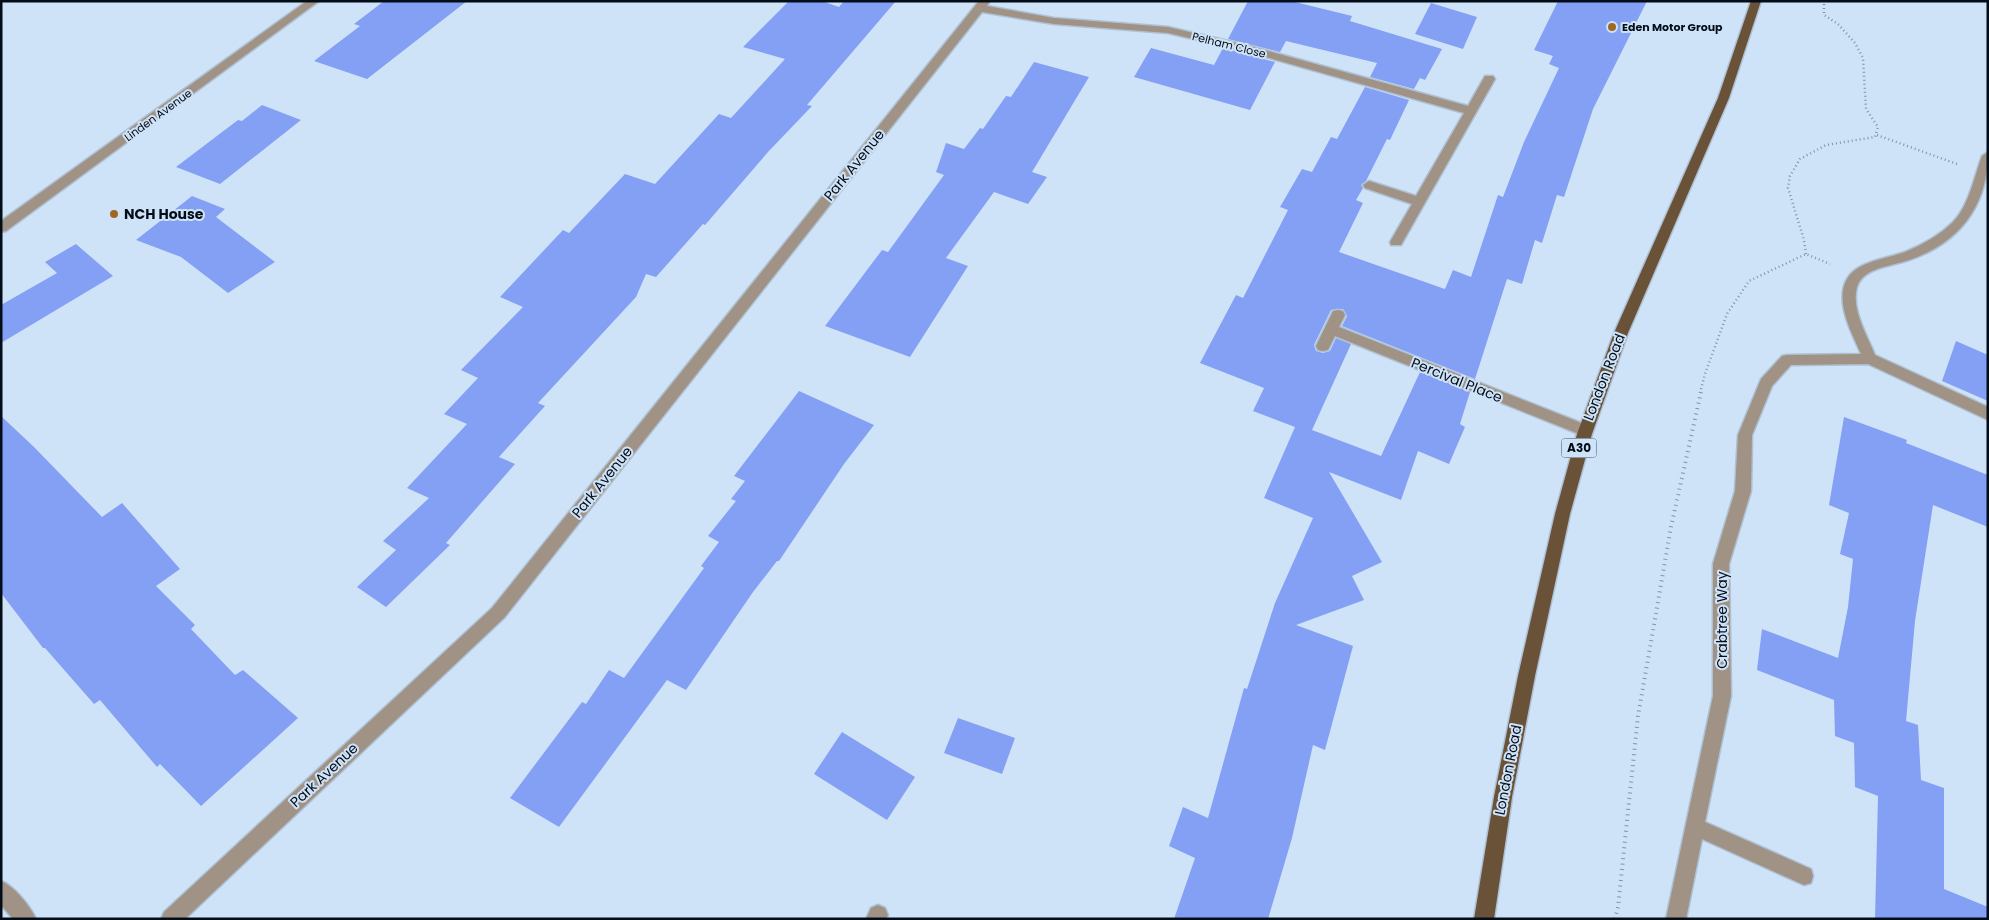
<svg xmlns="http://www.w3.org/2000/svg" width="1989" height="920" viewBox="0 0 1989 920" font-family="Poppins,sans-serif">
	<rect width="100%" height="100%" fill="#cfe3f8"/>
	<!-- building -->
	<g fill="#83a0f4">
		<path d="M 384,1 L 467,1 L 367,79 L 314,61 L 360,26 L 354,24 Z"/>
		<path d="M 789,1 L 822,1 L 839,7 L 844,1 L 896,1 L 807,105 L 812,106 L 768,152 L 705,225 L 703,224 L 656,277 L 646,274 L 636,297 L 538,403 L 545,406 L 499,457 L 515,464 L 446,543 L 450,545 L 386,607 L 357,587 L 396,550 L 383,541 L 429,498 L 407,488 L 467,424 L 444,414 L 478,378 L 461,370 L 523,307 L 500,297 L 563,230 L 569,233 L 625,174 L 655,184 L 719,114 L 731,118 L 785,59 L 743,47 Z"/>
		<path d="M 1248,1 L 1291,1 L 1352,16 L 1350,21 L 1442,49 L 1425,80 L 1420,78 L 1414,89 L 1370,77 L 1377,63 L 1286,41 L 1280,52 L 1228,39 Z"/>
		<path d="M 1558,1 L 1647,1 L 1593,109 L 1564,197 L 1557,195 L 1542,243 L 1535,240 L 1522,284 L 1507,279 L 1475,379 L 1342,326 L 1347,316 L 1343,309 L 1331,310 L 1314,345 L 1316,351 L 1323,353 L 1330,351 L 1336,338 L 1351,344 L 1312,430 L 1381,456 L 1420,372 L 1470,392 L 1460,424 L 1465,427 L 1449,464 L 1418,451 L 1401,500 L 1329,472 L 1382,562 L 1352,576 L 1364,600 L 1296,625 L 1353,646 L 1325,750 L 1313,745 L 1292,838 L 1268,919 L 1174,919 L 1195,858 L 1169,846 L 1183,807 L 1208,818 L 1244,688 L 1247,689 L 1275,603 L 1313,518 L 1264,498 L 1295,427 L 1253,411 L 1264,388 L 1200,363 L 1236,295 L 1243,298 L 1288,210 L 1280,207 L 1302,169 L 1312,172 L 1331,137 L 1337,139 L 1365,87 L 1409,100 L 1390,140 L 1387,139 L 1366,181 L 1361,185 L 1363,188 L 1356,200 L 1363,203 L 1339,252 L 1445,289 L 1453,270 L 1471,277 L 1498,195 L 1503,197 L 1524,142 L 1559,68 L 1549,64 L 1553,56 L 1534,50 Z"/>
		<path d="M 1431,3 L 1477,17 L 1463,49 L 1415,34 Z"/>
		<path d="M 1151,48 L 1214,65 L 1223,48 L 1275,62 L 1250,110 L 1134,77 Z"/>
		<path d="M 1034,62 L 1089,77 L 1032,172 L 1047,177 L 1028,204 L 994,192 L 946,258 L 968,266 L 910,357 L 825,326 L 882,250 L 888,252 L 944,175 L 936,172 L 946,143 L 964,149 L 980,128 L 983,129 L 1006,96 L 1011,97 Z"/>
		<path d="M 262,105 L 301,120 L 220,184 L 176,167 L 238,120 L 242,121 Z"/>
		<path d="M 192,196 L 225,209 L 216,217 L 275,262 L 228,293 L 181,257 L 136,240 Z"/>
		<path d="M 76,244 L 113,276 L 1,343 L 1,305 L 57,273 L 45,262 Z"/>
		<path d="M 1956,341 L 1988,355 L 1988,401 L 1942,381 Z"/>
		<path d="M 799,391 L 874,425 L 844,464 L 779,561 L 777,561 L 753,592 L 686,690 L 667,680 L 559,827 L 510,798 L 582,702 L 586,704 L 609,670 L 624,678 L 704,568 L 701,566 L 719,542 L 708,536 L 736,501 L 731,499 L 745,481 L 734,476 Z"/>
		<path d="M 1,416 L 34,447 L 102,517 L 122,503 L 180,569 L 156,586 L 195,625 L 191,629 L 235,675 L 243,670 L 298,718 L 201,806 L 160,764 L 157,767 L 100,700 L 94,704 L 45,648 L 43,648 L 1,593 Z"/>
		<path d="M 1844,417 L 1907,440 L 1906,443 L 1988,475 L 1988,527 L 1933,505 L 1915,621 L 1906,721 L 1918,725 L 1921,780 L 1944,788 L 1944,889 L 1988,907 L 1988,919 L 1875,919 L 1878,796 L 1855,787 L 1854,743 L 1835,736 L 1834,700 L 1757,670 L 1762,629 L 1838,658 L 1848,607 L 1853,559 L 1840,554 L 1849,513 L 1829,505 Z"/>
		<path d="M 958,718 L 1015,738 L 1002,774 L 944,753 Z"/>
		<path d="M 842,732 L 915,777 L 887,820 L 814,774 Z"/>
	</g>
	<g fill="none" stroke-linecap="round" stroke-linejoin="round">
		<defs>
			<g id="minor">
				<path d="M 307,1 L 319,1 L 6,231 L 1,232 L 1,221 Z"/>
				<path d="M 979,1 L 990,1 L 987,6 L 1054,18 L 1168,27 L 1254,47 L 1468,106 L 1485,76 L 1493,76 L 1495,79 L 1401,245 L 1391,245 L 1390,242 L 1412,204 L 1365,188 L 1363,185 L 1369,181 L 1416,196 L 1464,113 L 1248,52 L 1168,33 L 1054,24 L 982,12 L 504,618 L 185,919 L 161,919 L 164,912 L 492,608 Z"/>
				<path d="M 1988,152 C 1988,205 1960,243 1909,260 C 1893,266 1863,267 1857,287 C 1851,310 1867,335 1875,355 L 1988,407 L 1988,420 L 1868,364 L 1791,365 L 1772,386 L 1752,435 L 1751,491 L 1729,564 L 1731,696 L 1705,822 L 1811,869 L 1813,876 L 1811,883 L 1804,885 L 1702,839 L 1686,919 L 1666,919 L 1713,696 L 1713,564 L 1735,491 L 1738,435 L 1761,379 L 1782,356 L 1787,355 L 1861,354 C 1854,338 1845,321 1843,304 C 1838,262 1877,262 1905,252 C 1922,245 1940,235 1953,222 C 1969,206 1974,177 1982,156 Z"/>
				<path d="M 1338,310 L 1343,311 L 1345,315 L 1339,327 L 1589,426 L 1591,430 L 1589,434 L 1584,436 L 1579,434 L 1335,336 L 1328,350 L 1323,351 L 1318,350 L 1316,346 L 1333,311 Z"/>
				<path d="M 1,881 C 14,886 30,906 36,919 L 13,919 L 1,905 Z"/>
				<path d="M 878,905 L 885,908 L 888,915 L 886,919 L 866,919 L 871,908 Z"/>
			</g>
			<path id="major" d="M 1751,1 L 1761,1 L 1729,98 L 1628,333 L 1592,434 L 1570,514 L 1535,676 L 1512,797 L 1494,919 L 1474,919 L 1494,797 L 1518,676 L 1555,514 L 1577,434 L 1614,333 L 1718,98 Z"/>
		</defs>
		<!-- minor casing -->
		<use href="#minor" stroke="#aec1d4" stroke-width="3"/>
		<!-- major casing -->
		<use href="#major" stroke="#aec1d4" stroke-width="3"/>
		<!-- path-far1 -->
		<g stroke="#8494a5" stroke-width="2.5" stroke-dasharray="1 3" stroke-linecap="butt">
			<path d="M 1877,135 L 1957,164"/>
			<path d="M 1806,254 L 1804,240 L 1788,188 L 1790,176 L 1800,159 L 1826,145 L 1875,137 L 1878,127 L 1866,109 L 1863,58 L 1855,43 L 1838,24 L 1824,15 L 1824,1"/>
			<path d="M 1700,393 L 1705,374 L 1727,314 L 1749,281 L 1806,254 L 1830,264"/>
		</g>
		<!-- path -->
		<path stroke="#8494a5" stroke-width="4" stroke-dasharray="1 4.5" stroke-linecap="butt" d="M 1615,919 L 1618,907 L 1638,716 L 1671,527 L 1701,392"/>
		<!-- minor -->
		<use href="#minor" fill="#a09284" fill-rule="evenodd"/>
		<!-- major -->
		<use href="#major" fill="#6a5238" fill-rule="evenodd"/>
	</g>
	<!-- markers -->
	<g fill="#9e6822" stroke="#cfe3f8" stroke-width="2">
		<circle cx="1612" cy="27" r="5"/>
		<circle cx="114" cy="214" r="5"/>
	</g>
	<g text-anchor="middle" stroke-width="4" stroke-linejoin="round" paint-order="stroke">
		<!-- far-poi labels -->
		<g font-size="11" font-weight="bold" fill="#030d18" stroke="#cfe3f8" text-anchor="start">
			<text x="1622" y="31">Eden Motor Group</text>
		</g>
		<!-- far-street labels -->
		<g font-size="11" fill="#030d18" stroke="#cfe3f8">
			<text transform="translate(1229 45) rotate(14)" y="4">Pelham Close</text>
			<text transform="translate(158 115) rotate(-36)" y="4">Linden Avenue</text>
		</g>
		<!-- shield labels -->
		<rect fill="#cfe3f8" stroke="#404d5b" stroke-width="1" x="1561.5" y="438.5" width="35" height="19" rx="4"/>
		<g font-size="12" font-weight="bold" fill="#030d18">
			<text x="1579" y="452">A30</text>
		</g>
		<!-- street labels -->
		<g font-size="14" fill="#030d18" stroke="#cfe3f8">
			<text transform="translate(854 165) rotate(-51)" y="5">Park Avenue</text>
			<text transform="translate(1604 377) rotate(-69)" y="5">London Road</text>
			<text transform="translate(1457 380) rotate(22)" y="5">Percival Place</text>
			<text transform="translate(602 482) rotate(-51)" y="5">Park Avenue</text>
			<text transform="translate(1722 620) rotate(-90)" y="5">Crabtree Way</text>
			<text transform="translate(1508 770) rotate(-79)" y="5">London Road</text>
			<text transform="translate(324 775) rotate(-43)" y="5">Park Avenue</text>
		</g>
		<!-- poi labels -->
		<g font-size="14" font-weight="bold" fill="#030d18" stroke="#cfe3f8" text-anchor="start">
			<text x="124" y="219">NCH House</text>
		</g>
	</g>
	<!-- border -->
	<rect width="1989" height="920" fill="none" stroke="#030d18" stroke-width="5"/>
</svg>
